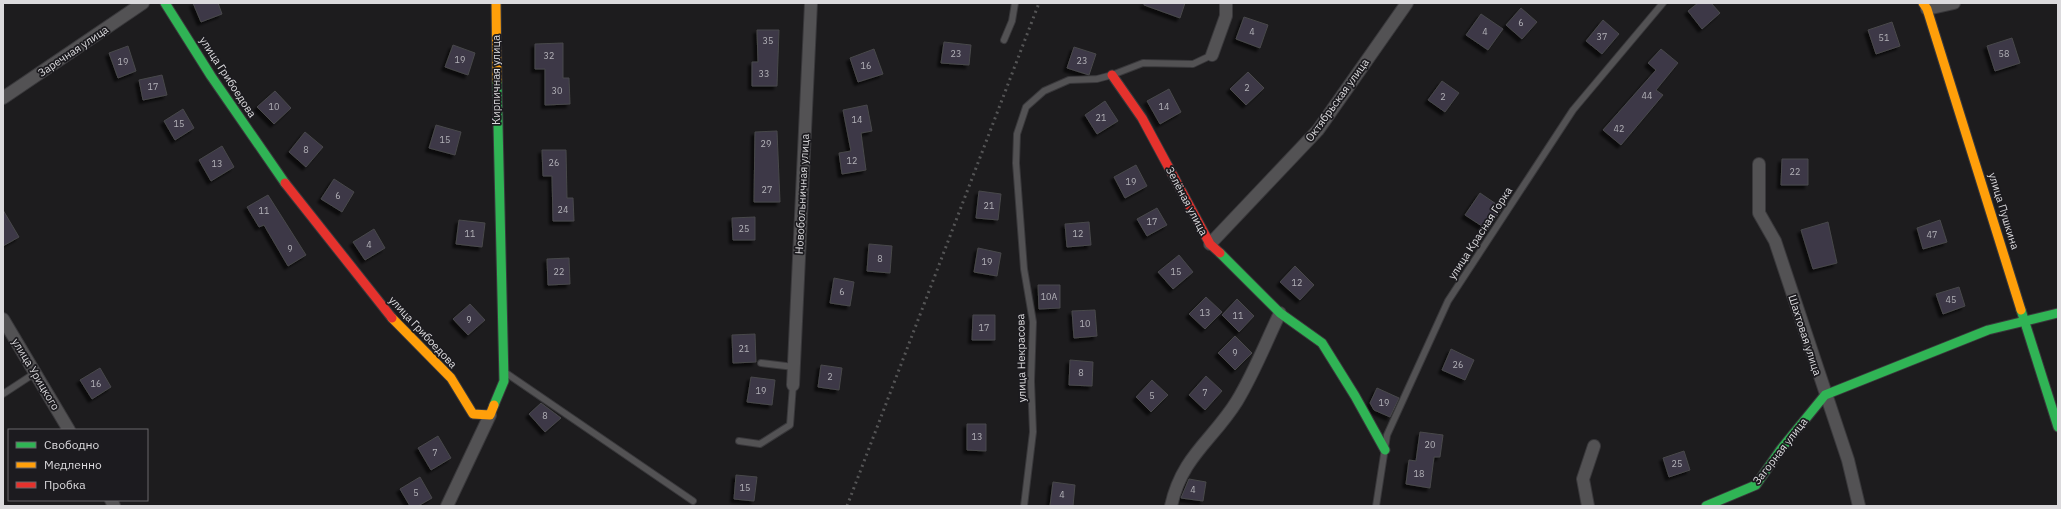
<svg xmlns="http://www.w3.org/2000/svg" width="2061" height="509" viewBox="0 0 2061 509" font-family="'IBM Plex Sans',sans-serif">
	<defs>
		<filter id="shadow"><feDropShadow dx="-3.5" dy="3.5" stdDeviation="1" flood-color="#0009"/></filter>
	</defs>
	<rect width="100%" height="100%" fill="#1d1c1e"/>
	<!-- building -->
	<g fill="#3c3847" stroke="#48484a" filter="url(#shadow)">
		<path d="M 193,3 L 218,3 L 222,14 L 201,22 Z"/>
		<path d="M 1144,3 L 1185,3 L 1180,18 L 1144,5 Z"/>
		<path d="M 1698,3 L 1711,3 L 1720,13 L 1702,29 L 1688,11 Z"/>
		<path d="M 1521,8 L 1537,22 L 1522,39 L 1506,25 Z"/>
		<path d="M 1481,14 L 1503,29 L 1488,50 L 1466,35 Z"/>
		<path d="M 1244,17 L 1268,25 L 1260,48 L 1236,39 Z"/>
		<path d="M 1603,20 L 1619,34 L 1602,54 L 1586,41 Z"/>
		<path d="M 1892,22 L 1900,46 L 1876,54 L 1868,30 Z"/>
		<path d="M 757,30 L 779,30 L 777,86 L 752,86 L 752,62 L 758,62 Z"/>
		<path d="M 2012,38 L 2020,63 L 1995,71 L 1987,46 Z"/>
		<path d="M 944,42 L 971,45 L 969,65 L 941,63 Z"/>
		<path d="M 563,43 L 563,78 L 569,78 L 570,104 L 545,105 L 545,69 L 535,69 L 535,44 Z"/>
		<path d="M 453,45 L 475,53 L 468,75 L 445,67 Z"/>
		<path d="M 128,46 L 136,71 L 118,78 L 109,53 Z"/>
		<path d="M 1074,47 L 1096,54 L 1089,75 L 1067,68 Z"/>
		<path d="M 874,49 L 883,74 L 858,82 L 850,58 Z"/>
		<path d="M 1661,49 L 1678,63 L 1656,90 L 1663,95 L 1621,145 L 1603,130 L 1656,70 L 1648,63 Z"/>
		<path d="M 1248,72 L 1264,88 L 1246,105 L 1230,89 Z"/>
		<path d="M 162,75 L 167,95 L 143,100 L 139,80 Z"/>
		<path d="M 1442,81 L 1459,93 L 1445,112 L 1428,100 Z"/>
		<path d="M 1169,89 L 1181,112 L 1160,124 L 1147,101 Z"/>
		<path d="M 275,91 L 291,108 L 274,124 L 257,107 Z"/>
		<path d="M 1105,101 L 1118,121 L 1097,134 L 1085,115 Z"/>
		<path d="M 867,105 L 872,131 L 861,133 L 866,170 L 842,174 L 839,153 L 851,151 L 843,110 Z"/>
		<path d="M 183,109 L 194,128 L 175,140 L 164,121 Z"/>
		<path d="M 436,125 L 461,132 L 455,155 L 429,148 Z"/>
		<path d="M 777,131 L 780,202 L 754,202 L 755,132 Z"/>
		<path d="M 305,132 L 323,147 L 306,167 L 289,152 Z"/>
		<path d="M 222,146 L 234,167 L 211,181 L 199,160 Z"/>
		<path d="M 542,150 L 566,150 L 567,198 L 573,198 L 574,221 L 553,221 L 552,176 L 543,176 Z"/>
		<path d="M 1782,159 L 1808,159 L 1808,185 L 1781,185 Z"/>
		<path d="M 1136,165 L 1147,186 L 1125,198 L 1114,177 Z"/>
		<path d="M 334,179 L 354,192 L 342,212 L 321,199 Z"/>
		<path d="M 979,191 L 1001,194 L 998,220 L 976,218 Z"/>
		<path d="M 1480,193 L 1502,208 L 1488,230 L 1465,215 Z"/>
		<path d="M 268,195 L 306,255 L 288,266 L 264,225 L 259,227 L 247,207 Z"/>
		<path d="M 1157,208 L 1167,225 L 1147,236 L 1137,219 Z"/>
		<path d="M 3,210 L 19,237 L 3,246 Z"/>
		<path d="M 755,217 L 755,240 L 733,240 L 732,218 Z"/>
		<path d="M 459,220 L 485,223 L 482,247 L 456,244 Z"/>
		<path d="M 1940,220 L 1947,242 L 1923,249 L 1917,228 Z"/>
		<path d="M 1089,222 L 1091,245 L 1067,247 L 1065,224 Z"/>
		<path d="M 1828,222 L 1837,263 L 1813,269 L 1801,230 Z"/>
		<path d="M 374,229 L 385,248 L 365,260 L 353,242 Z"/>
		<path d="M 869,244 L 892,246 L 890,273 L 867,271 Z"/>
		<path d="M 978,248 L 1001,253 L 997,276 L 974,272 Z"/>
		<path d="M 1179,255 L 1193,272 L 1173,289 L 1158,272 Z"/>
		<path d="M 569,258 L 570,284 L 548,285 L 547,259 Z"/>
		<path d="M 1295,266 L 1314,285 L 1300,300 L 1280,282 Z"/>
		<path d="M 834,278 L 854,282 L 850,306 L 830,303 Z"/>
		<path d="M 1038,285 L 1060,285 L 1060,308 L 1039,309 Z"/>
		<path d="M 1959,287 L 1965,306 L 1943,314 L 1936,294 Z"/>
		<path d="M 1206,297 L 1222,312 L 1205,329 L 1189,314 Z"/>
		<path d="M 1237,299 L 1254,316 L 1239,332 L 1222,315 Z"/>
		<path d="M 470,304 L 485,320 L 468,335 L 453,319 Z"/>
		<path d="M 1095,310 L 1097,336 L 1074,338 L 1072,311 Z"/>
		<path d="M 973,315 L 995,315 L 995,340 L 972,340 Z"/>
		<path d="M 755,334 L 756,362 L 733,363 L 732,335 Z"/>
		<path d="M 1235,336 L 1252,353 L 1235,370 L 1218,353 Z"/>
		<path d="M 1451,349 L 1474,360 L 1465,380 L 1442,370 Z"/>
		<path d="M 1070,360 L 1093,362 L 1092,386 L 1069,385 Z"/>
		<path d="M 821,365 L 842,368 L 839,390 L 818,387 Z"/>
		<path d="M 100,368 L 111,387 L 92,399 L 80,380 Z"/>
		<path d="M 1206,376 L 1222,391 L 1205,410 L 1189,395 Z"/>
		<path d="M 751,377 L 775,380 L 772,405 L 747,402 Z"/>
		<path d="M 1152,380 L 1168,395 L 1151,412 L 1136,397 Z"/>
		<path d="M 1377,388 L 1399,398 L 1390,417 L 1374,410 L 1370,403 Z"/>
		<path d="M 541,403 L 561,418 L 545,432 L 529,414 Z"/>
		<path d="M 967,424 L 986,424 L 986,451 L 967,450 Z"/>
		<path d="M 1420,432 L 1443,435 L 1440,457 L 1434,457 L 1430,488 L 1406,484 L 1409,460 L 1416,461 Z"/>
		<path d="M 438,436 L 451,458 L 431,470 L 418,448 Z"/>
		<path d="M 1684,451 L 1690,470 L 1669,477 L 1663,458 Z"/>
		<path d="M 736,475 L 757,477 L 754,501 L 734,499 Z"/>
		<path d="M 420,477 L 432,498 L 418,506 L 410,506 L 400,489 Z"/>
		<path d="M 1189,479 L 1206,482 L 1203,501 L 1181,498 Z"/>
		<path d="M 1053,482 L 1075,485 L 1073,506 L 1050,506 Z"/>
	</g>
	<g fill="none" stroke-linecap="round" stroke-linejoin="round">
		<defs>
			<g id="lane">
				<path d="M 1004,40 L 1012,21 L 1015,3"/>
				<path d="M 761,363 L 794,367"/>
				<path d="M 506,373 L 693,501"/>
				<path d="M 3,394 L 35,373"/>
				<path d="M 739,441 L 760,444 L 790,425 L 793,385"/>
				<path d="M 1024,506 L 1033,432 L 1031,381 L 1033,322 L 1024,269 L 1016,163 L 1017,134 L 1026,107 L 1044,91 L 1069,80 L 1097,79 L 1112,75 L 1143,63 L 1193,64 L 1212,55"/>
				<path d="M 1376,506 L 1387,435 L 1448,301 L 1573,110 L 1663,3"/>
			</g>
			<g id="street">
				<path d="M 1927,9 L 1954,3"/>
				<path d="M 1212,55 L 1226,16 L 1226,3"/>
				<path d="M 3,98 L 143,3"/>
				<path d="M 1759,164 L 1759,213 L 1775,241 L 1848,460 L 1859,506"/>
				<path d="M 1210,244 L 1318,130 L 1407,3"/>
				<path d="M 3,319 L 69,430"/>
				<path d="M 793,385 L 811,3"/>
				<path d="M 111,500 L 114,506"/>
				<path d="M 447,506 L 490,415"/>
				<path d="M 1171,506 C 1182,456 1213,440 1237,401 C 1254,373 1266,342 1280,313"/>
				<path d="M 1588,506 L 1583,479 L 1594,446"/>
			</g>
			<g id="fast">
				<path d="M 165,3 L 211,76 L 285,183"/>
				<path d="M 1220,253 L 1280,313 L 1322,343 L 1355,396 L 1385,450"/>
				<path d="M 2021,310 L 2058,427"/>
				<path d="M 494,405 L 504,381 L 497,81"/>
				<path d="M 1706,506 L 1756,485 L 1781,449 L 1825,395 L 1988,330 L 2058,313"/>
			</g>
			<g id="slow">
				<path d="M 496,3 L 497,81"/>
				<path d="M 1923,3 L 1927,9 L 2021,310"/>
				<path d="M 392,318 L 451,378 L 473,414 L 490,415 L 494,405"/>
			</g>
			<g id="jam">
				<path d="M 1112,75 L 1142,118 L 1210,244 L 1220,253"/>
				<path d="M 285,183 L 392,318"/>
			</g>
		</defs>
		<!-- lane casing -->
		<use href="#lane" stroke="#39383b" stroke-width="8"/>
		<!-- street casing -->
		<use href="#street" stroke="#39383b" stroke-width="14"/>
		<!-- fast casing -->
		<use href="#fast" stroke="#39383b" stroke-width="11"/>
		<!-- slow casing -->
		<use href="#slow" stroke="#39383b" stroke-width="11"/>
		<!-- jam casing -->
		<use href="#jam" stroke="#39383b" stroke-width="11"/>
		<!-- lane -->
		<use href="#lane" stroke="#535254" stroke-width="6"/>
		<!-- street -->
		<use href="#street" stroke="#535254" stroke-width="12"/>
		<!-- fast -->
		<use href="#fast" stroke="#30b455" stroke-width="9"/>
		<!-- slow -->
		<use href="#slow" stroke="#ff9f0a" stroke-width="9"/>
		<!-- jam -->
		<use href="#jam" stroke="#e5322d" stroke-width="9"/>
		<!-- rail -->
		<path stroke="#555556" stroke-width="3" stroke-dasharray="2 4" stroke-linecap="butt" d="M 847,506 L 1039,3"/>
	</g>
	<g text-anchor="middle" stroke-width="3.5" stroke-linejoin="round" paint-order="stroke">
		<!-- number labels -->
		<g font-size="9" fill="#b3b2b8">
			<text x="1521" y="26">6</text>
			<text x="1252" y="35">4</text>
			<text x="1485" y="35">4</text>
			<text x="1602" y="40">37</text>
			<text x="1884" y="41">51</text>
			<text x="768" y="44">35</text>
			<text x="956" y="57">23</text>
			<text x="2004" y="57">58</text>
			<text x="549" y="59">32</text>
			<text x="460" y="63">19</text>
			<text x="1082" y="64">23</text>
			<text x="123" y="65">19</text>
			<text x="866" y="69">16</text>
			<text x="764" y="77">33</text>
			<text x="153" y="90">17</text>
			<text x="1247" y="91">2</text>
			<text x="557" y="94">30</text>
			<text x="1647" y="99">44</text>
			<text x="1443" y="100">2</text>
			<text x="274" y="110">10</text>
			<text x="1164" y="110">14</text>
			<text x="1101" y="121">21</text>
			<text x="857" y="123">14</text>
			<text x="179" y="127">15</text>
			<text x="1619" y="132">42</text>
			<text x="445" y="143">15</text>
			<text x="766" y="147">29</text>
			<text x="306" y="153">8</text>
			<text x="852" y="164">12</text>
			<text x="554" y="166">26</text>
			<text x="217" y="167">13</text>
			<text x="1795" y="175">22</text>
			<text x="1131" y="185">19</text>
			<text x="767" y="193">27</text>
			<text x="338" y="199">6</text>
			<text x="989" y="209">21</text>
			<text x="563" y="213">24</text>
			<text x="264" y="214">11</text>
			<text x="1152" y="225">17</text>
			<text x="744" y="232">25</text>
			<text x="470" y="237">11</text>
			<text x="1078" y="237">12</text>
			<text x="1932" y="238">47</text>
			<text x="369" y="248">4</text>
			<text x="290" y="252">9</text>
			<text x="880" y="262">8</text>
			<text x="987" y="265">19</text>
			<text x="559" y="275">22</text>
			<text x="1176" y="275">15</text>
			<text x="1297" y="286">12</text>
			<text x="842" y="295">6</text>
			<text x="1049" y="300">10А</text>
			<text x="1951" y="303">45</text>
			<text x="1205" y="316">13</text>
			<text x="1238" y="319">11</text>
			<text x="469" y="323">9</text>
			<text x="1085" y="327">10</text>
			<text x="984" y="331">17</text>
			<text x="744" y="352">21</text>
			<text x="1235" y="356">9</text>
			<text x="1458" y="368">26</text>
			<text x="1081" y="376">8</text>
			<text x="830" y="380">2</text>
			<text x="96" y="387">16</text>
			<text x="761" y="394">19</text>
			<text x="1205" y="396">7</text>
			<text x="1152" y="399">5</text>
			<text x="1384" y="406">19</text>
			<text x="545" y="419">8</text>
			<text x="977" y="440">13</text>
			<text x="1430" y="448">20</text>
			<text x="435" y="456">7</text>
			<text x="1677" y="467">25</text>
			<text x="1419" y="477">18</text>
			<text x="745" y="491">15</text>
			<text x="1193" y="493">4</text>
			<text x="416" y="496">5</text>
			<text x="1062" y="498">4</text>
		</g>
		<!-- street labels -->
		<g font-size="11" fill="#dbdadd" stroke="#1c1b1f">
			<text transform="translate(73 51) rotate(-34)" y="4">Заречная улица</text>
			<text transform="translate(228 77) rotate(57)" y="4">улица Грибоедова</text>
			<text transform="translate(496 80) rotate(-90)" y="4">Кирпичная улица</text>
			<text transform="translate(1337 100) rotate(-54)" y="4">Октябрьская улица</text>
			<text transform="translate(802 194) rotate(-87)" y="4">Новобольничная улица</text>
			<text transform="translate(1187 201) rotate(62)" y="4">Зелёная улица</text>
			<text transform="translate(2004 211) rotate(73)" y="4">улица Пушкина</text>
			<text transform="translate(1480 233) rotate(-57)" y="4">улица Красная Горка</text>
			<text transform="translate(423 332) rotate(47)" y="4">улица Грибоедова</text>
			<text transform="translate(1805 335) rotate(72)" y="4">Шахтовая улица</text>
			<text transform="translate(1021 358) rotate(-91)" y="4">улица Некрасова</text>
			<text transform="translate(36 374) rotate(59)" y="4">улица Урицкого</text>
			<text transform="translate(1780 451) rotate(-52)" y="4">Загорная улица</text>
		</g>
	</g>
	<!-- border -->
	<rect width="2061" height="509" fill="none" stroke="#dbdadd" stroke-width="8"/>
	<!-- legend -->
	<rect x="8" y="429" width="140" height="72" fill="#1c1b1f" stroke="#68676b"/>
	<rect x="16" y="442" width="20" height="6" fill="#30b455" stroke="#68676b"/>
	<text x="44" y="449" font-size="12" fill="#dbdadd">Свободно</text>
	<rect x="16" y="462" width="20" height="6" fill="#ff9f0a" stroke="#68676b"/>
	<text x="44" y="469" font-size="12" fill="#dbdadd">Медленно</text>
	<rect x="16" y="482" width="20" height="6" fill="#e5322d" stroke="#68676b"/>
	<text x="44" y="489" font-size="12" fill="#dbdadd">Пробка</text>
</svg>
